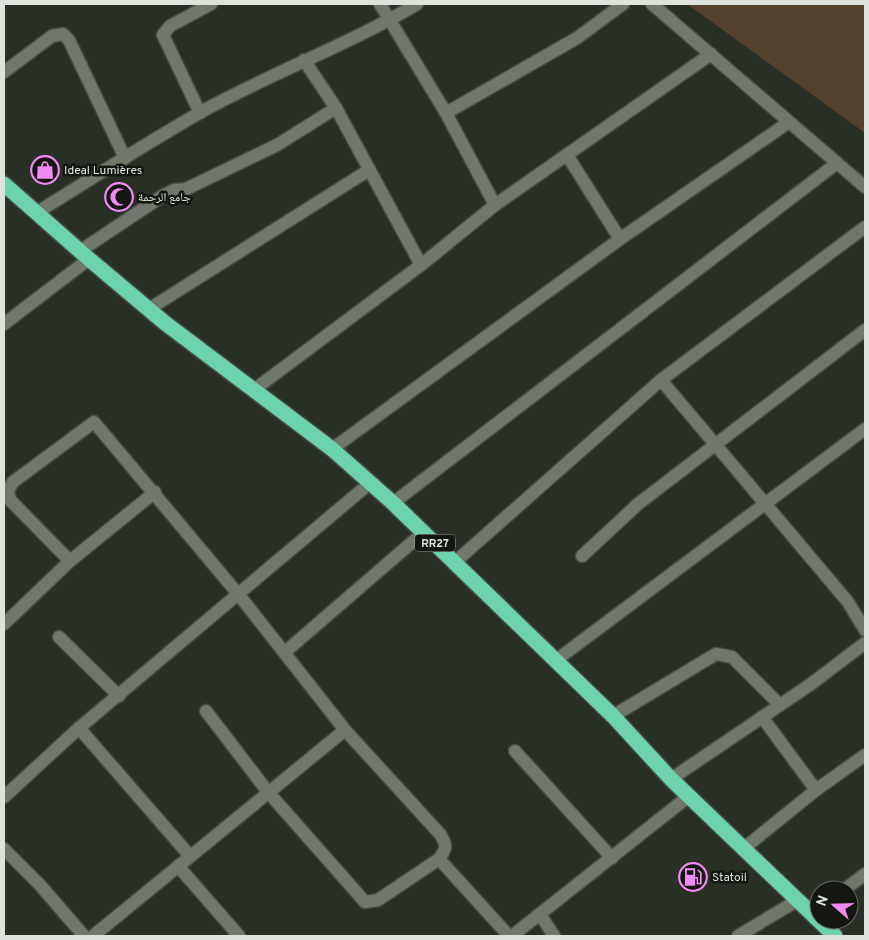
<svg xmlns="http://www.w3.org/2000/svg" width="869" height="940" viewBox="0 0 869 940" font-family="Overpass,'Noto Naskh Arabic',sans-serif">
	<rect width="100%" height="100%" fill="#282f25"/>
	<!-- green -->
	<path fill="#55412b" d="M 687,4 L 865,4 L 865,133 Z"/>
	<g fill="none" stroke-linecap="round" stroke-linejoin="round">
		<defs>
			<g id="street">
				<path d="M 380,4 L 446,113 L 495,205"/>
				<path d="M 652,4 L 865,187"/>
				<path d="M 304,60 L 336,108 L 421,265"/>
				<path d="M 4,72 L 52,36 L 63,34 L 69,40 L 125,158"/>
				<path d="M 200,113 L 163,35 L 170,26 L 211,4"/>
				<path d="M 446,113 L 577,38 L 623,4"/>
				<path d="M 567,155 L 620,239"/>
				<path d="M 36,213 C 91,179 145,144 201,112 C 271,73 348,45 417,4"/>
				<path d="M 80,251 L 164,195 L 174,190 L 186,189 L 277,145 L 336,108"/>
				<path d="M 149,309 L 369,170"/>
				<path d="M 4,324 L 89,259"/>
				<path d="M 661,380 L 848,602 L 865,630"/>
				<path d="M 255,389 L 421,265 L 495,205 L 711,54"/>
				<path d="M 332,449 L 620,239 L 789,122"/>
				<path d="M 393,503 L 837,163"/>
				<path d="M 582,556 L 638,504 L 865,330"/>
				<path d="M 70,561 L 10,500 L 8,490 L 13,482 L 94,422 L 239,595 L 345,730 L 440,834 C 447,845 447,848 439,859 L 378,900 L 365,902 L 268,792 L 206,711"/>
				<path d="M 455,562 L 661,380 L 865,227"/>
				<path d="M 4,624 L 70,561 L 155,492"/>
				<path d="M 59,637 L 119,696"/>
				<path d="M 285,652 L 424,532"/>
				<path d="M 555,661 L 865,429"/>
				<path d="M 613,716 L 716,654 L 732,657 L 780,705"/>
				<path d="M 762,717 L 816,790"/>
				<path d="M 79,728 L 190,856"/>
				<path d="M 515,751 L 612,858"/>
				<path d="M 671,779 L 811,684 L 865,643"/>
				<path d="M 4,797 L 79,728 L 370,483"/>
				<path d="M 4,849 L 40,885 L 84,936"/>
				<path d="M 743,849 L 816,790 L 865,755"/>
				<path d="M 439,859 L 509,936"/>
				<path d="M 178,866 L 239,936"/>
				<path d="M 844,890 L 865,874"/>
				<path d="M 540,914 L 554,936"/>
				<path d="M 93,936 L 345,730"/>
				<path d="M 512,936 L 689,796"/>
				<path d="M 738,936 L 798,900"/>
			</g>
			<path id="highway" d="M 4,184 L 89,259 L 165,323 L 332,449 L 393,503 L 613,716 L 671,779 L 835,936"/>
		</defs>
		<!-- street casing -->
		<use href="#street" stroke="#464c44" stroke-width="15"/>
		<!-- highway casing -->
		<use href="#highway" stroke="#464c44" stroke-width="18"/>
		<!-- street -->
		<use href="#street" stroke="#70786c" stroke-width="12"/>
		<!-- highway -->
		<use href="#highway" stroke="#6dd2ae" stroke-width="15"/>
	</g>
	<!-- icons -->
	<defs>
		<symbol id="shop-ring" viewBox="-11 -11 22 22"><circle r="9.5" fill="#131611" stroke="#f28af3" stroke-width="1.5"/><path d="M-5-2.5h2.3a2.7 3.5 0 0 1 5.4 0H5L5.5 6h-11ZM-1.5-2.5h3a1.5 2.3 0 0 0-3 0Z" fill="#f28af3"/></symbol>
		<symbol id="mosque-ring" viewBox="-11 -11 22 22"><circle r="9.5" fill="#131611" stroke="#f28af3" stroke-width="1.5"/><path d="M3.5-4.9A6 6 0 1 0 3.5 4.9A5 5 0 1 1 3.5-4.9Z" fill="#f28af3"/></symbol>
		<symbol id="fuel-ring" viewBox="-11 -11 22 22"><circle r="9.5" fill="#131611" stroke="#f28af3" stroke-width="1.5"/><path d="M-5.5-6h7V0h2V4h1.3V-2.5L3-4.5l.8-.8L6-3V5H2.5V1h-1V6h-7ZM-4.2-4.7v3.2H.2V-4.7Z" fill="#f28af3"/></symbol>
	</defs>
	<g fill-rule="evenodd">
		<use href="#shop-ring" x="29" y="154" width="32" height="32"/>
		<use href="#mosque-ring" x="103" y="181" width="32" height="32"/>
		<use href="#fuel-ring" x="677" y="861" width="32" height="32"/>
	</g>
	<g text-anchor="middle" stroke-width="5" stroke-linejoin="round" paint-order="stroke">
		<!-- shield labels -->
		<rect fill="#131611" stroke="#a1a69f" stroke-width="1" x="415" y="534.5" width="40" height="17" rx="4"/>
		<g font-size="11" font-weight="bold" fill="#dee3dc">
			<text x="435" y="547">RR27</text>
		</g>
		<!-- poi labels -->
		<g font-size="12" fill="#dee3dc" stroke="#131611" text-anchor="start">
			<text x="64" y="174">Ideal Lumières</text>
			<text x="138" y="201">جامع الرحمة</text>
			<text x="712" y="881">Statoil</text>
		</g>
	</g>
	<!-- border -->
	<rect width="869" height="940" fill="none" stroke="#dee3dc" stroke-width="10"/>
	<!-- north arrow -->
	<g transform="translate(834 905) rotate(290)"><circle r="24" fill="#131611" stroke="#646862"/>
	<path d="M0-4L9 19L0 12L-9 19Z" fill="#f28af3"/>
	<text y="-8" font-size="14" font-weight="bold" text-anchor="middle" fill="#dee3dc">N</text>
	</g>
</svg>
